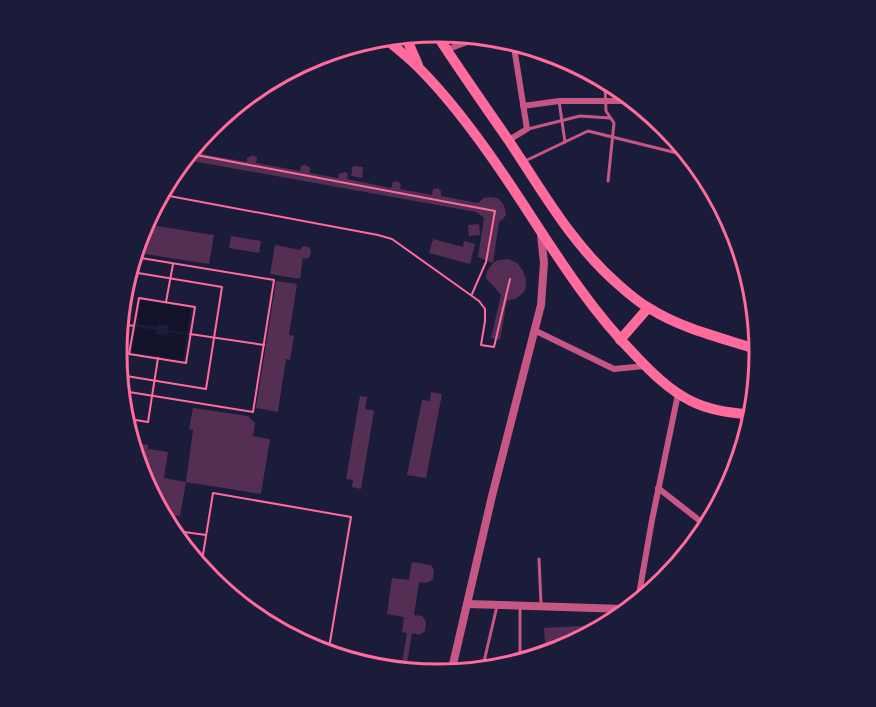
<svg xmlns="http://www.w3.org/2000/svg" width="876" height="707" viewBox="0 0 876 707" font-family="'Fira Sans',sans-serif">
	<rect width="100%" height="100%" fill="#1b1b3a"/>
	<!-- water -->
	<g fill="#12122b">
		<path d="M 141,300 L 191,308 L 187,333 L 168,330 L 168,325 L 158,324 L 157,327 L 137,324 Z"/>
		<path d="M 136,327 L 156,330 L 156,334 L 167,336 L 168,332 L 187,335 L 183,360 L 132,352 Z"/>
	</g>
	<!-- building -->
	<g fill="#542f53">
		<path d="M 219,120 L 221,124 L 220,126 L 215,127 L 212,138 L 202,154 L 247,162 L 247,158 L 253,155 L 257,158 L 256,163 L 300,171 L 301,166 L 306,165 L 310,168 L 310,173 L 338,178 L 339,174 L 345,172 L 348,174 L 347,179 L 391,188 L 393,182 L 398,181 L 401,185 L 400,189 L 432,195 L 433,189 L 438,188 L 441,191 L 441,196 L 478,203 L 484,198 L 490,197 L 498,198 L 504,205 L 506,215 L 503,219 L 499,222 L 493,263 L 478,257 L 484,218 L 476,212 L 187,160 L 211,126 Z"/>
		<path d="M 353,166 L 363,167 L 362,178 L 351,176 Z"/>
		<path d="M 479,224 L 480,235 L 469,236 L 468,225 Z"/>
		<path d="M 150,225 L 214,235 L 209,264 L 145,254 Z"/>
		<path d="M 231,236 L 261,241 L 259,253 L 229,248 Z"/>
		<path d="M 433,239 L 463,247 L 464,241 L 475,244 L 470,264 L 429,253 Z"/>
		<path d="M 275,245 L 300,250 L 303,246 L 309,247 L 311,251 L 310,256 L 307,259 L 303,258 L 300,279 L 270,274 Z"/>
		<path d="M 509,259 L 518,264 L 523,271 L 526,279 L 526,286 L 524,292 L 517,298 L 507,301 L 500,340 L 491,338 L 501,295 L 486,278 L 486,276 L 487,271 L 494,262 L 499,260 Z"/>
		<path d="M 276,281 L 297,284 L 289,335 L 294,336 L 290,360 L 286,359 L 278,412 L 256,408 Z"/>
		<path d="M 431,392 L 442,394 L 426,478 L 407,475 L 422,400 L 430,401 Z"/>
		<path d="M 360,396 L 367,397 L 365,409 L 374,411 L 361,489 L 352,487 L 353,480 L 346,479 Z"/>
		<path d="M 193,408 L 248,416 L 255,423 L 253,436 L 270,439 L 261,494 L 186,482 L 193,430 L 189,429 Z"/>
		<path d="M 141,444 L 148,445 L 148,449 L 168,452 L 164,478 L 186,482 L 180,516 L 165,514 L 140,476 L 134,446 L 140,447 Z"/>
		<path d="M 412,562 L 431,565 L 434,570 L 433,579 L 427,583 L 419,582 L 414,615 L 422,616 L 426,621 L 425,631 L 419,635 L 412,633 L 406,669 L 401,668 L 407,633 L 402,632 L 404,617 L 387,614 L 392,578 L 409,580 Z"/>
		<path d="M 600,625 L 587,634 L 567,635 L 567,647 L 561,651 L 546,654 L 544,628 Z"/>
	</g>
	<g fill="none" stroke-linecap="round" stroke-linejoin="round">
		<!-- path -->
		<g stroke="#ff6b9d" stroke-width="2">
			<path d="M 191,154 L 495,211 L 486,262 L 472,294"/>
			<path d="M 164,195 L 378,235 L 392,239 L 479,301 L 485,309 L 485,321 L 481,345 L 494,347 L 510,279"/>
			<path d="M 139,298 L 195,307 L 186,363 L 129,354 Z"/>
			<path d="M 166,302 L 173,264"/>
			<path d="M 122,324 L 134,326"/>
			<path d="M 190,334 L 264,345"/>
			<path d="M 120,375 L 206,389 L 222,287 L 132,272"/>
			<path d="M 123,391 L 253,412 L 274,280 L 135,257"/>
			<path d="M 129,419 L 148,422 L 158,358"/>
			<path d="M 177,531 L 206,535"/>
			<path d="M 201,567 L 213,493 L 351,517 L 328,654"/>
		</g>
		<!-- service -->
		<g stroke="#c65784" stroke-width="3">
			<path d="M 605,85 L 606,111 L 614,123 L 608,181"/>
			<path d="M 559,101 L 565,142"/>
			<path d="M 528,129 L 580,116 L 610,118"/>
			<path d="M 525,161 L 588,131 L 685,155"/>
			<path d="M 539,559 L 541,604"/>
			<path d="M 520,607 L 520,653 L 521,659"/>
			<path d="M 483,666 L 497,606"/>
		</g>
		<!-- minor -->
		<g stroke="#c65784" stroke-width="6">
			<path d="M 446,50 L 475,39"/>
			<path d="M 523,106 L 559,101 L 620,101"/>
			<path d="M 509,140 L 527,129 L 514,47"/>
			<path d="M 536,331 L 614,369 L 645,366"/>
			<path d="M 658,488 L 704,524"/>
			<path d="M 638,600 L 652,520 L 678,394"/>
		</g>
		<!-- tertiary -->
		<g stroke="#c65784" stroke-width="8">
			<path d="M 467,604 L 624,609"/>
			<path d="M 451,673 L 492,496 L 541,305 L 544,263 L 541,234"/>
		</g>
		<!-- primary -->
		<g stroke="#ff6b9d" stroke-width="10">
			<path d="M 435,32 C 458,68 483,103 507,138 C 542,190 571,244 620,286 C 629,294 638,302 649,308 C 682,329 722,338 759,350"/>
			<path d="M 405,38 L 408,42 L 418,65"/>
			<path d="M 388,41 C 399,50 410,59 419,68 C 449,98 475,133 499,168 C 543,232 580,299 635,355 C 651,372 669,390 691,401 C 709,410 728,413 748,414"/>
			<path d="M 620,340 L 648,308"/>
		</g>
	</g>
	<!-- crop -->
	<path d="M0 0H876V707H0ZM127 353a311 311 0 1 1 622 0a311 311 0 1 1-622 0Z" fill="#1b1b3a" fill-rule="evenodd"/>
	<path fill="none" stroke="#ff6b9d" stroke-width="3" d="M127 353a311 311 0 1 1 622 0a311 311 0 1 1-622 0Z"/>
</svg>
